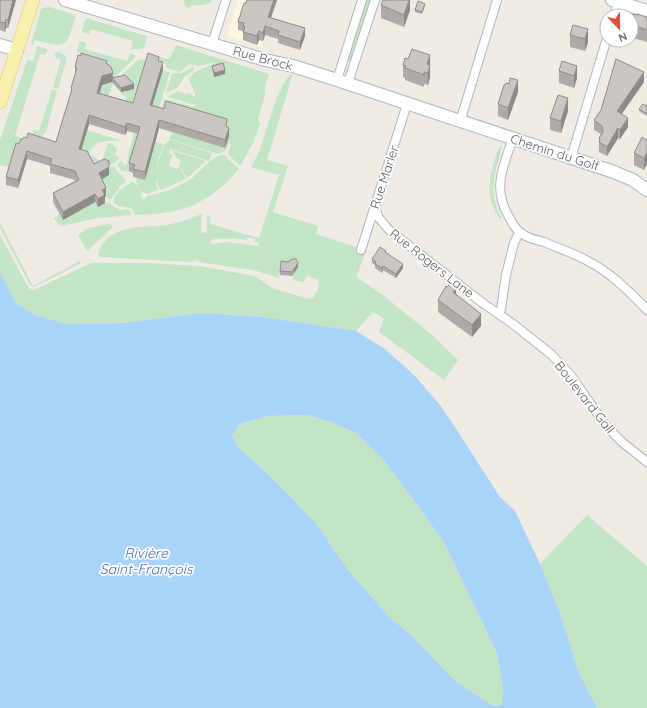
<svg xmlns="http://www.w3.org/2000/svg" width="647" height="708" viewBox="0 0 647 708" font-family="Quicksand,sans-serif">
	<rect width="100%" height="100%" fill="#eeece5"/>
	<!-- commercial -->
	<path fill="#fbf6dd" d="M 238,0 L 277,0 L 261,47 L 227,36 Z"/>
	<!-- green -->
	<g fill="#c3e4c5" fill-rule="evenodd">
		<path d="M 184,0 L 212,0 C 207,7 200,5 192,5 L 189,8 C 185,7 184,4 184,0 Z"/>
		<path d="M 366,0 L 371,0 L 352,59 L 349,61 L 347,60 L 347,57 Z"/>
		<path d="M 49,7 L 76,15 C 66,47 69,49 35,40 L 33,45 L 31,44 L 41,10 L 43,8 Z"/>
		<path d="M 86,18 L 147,36 L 144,48 L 140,49 L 131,49 L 133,41 L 91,29 L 89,34 L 82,32 Z"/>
		<path d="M 80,41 L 86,43 L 85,49 L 127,61 L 130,53 L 135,55 L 134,59 L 116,76 L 108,97 L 99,95 L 103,84 L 108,84 L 111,81 L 93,66 L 95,57 L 77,52 Z"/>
		<path d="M 176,45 L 269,74 L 265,86 L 265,94 L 258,120 L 260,124 L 253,143 L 240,166 L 228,154 L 231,144 L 230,143 L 224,152 L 218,154 L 169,139 L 172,132 L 161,111 L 164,99 L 195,107 L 195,105 L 167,97 L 178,91 L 185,94 L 190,93 L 195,98 L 195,94 L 189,79 C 194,70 207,67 216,63 L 211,63 L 199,66 L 189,64 L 184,69 L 179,72 L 167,68 L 164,62 L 154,60 L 157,56 L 166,59 L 170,58 Z"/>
		<path d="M 37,46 L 47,49 L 48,50 L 45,55 L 40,54 L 15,136 L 22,138 L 22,139 L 11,168 L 0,165 L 0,140 L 27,60 L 33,61 Z"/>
		<path d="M 58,52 L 63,54 L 67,58 L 58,89 L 53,87 L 61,59 L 55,57 L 55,54 Z"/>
		<path d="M 142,59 L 148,61 L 134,106 L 124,103 L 126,97 L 121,94 L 121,92 L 128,90 L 117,79 L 138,60 Z"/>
		<path d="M 193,66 L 194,70 L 184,77 L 177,88 L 166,93 L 172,73 L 182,73 Z"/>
		<path d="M 163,71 L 170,72 L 159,108 L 152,106 Z"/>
		<path d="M 293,73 L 267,160 L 288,166 L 273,212 L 318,226 L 316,234 L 356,247 L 355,250 L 365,254 L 356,277 L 383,295 L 431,334 L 458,360 L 444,380 L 379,332 L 384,319 L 373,312 L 356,331 L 263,317 L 202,313 L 123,323 L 66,324 L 35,315 L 16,303 L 0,273 L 0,235 L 26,283 L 30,289 L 34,290 L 91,263 L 146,263 L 199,266 L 255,276 L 272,288 L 309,299 L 313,298 C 317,292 320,287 318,280 L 307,276 L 303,282 L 293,280 L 294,271 L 297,269 L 297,265 L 281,265 L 279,278 L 257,271 L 199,262 L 199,260 L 191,262 L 100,257 L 98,254 C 108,223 143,228 167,225 C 179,223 191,218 202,214 L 201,232 L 207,233 L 207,216 L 211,217 L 210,224 L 259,238 L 279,175 L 251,167 C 255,160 259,152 262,144 C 267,129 280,78 293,73 ZM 248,237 L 255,239 L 255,242 L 259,242 L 258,246 L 225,242 L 211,244 L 211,240 C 223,237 235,239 247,240 Z"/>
		<path d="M 52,89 L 57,91 L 46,132 L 41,137 L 33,135 L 33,130 L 39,131 Z"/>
		<path d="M 87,130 L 119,140 L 118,141 C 105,140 92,141 89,155 L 80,154 Z"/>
		<path d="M 134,133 L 140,135 L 129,172 L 120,170 L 118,164 L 122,160 L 124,165 L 128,163 L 127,159 L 129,158 L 128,156 Z"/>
		<path d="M 170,140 L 212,153 L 209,161 L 170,149 L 164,170 L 169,153 L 171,153 L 173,157 L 172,157 L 169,166 L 178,169 L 179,166 L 186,179 L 161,190 L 157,184 L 158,179 L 154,178 L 157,179 L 156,183 L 158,190 L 148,194 L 144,193 C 139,190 135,184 137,178 L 145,180 L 155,142 L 163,144 L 153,178 L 164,145 Z"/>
		<path d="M 109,143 L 112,144 L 117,149 L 115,155 L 119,157 C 118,162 114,164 109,164 L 105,162 L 103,158 C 106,153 105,147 109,143 Z"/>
		<path d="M 500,147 L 502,147 C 495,174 487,192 502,218 L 500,219 C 483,194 490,175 498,149 Z"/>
		<path d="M 173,151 L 206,161 L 187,178 L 179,165 L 181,160 L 176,158 Z"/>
		<path d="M 223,154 L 239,169 C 209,205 180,214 135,215 L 131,208 L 118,206 L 113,202 C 114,193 124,186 132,182 L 134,182 L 142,193 L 141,198 L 145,199 L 146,196 C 161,193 175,189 188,181 C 200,173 209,158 223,154 Z"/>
		<path d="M 93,156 L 105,165 L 109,170 L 110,167 L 115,167 L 118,172 L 126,180 L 126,182 L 122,184 L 111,199 L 108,199 L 87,159 Z"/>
		<path d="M 95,202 L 98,207 L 105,203 L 109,203 L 120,210 L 128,209 L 130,211 L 131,215 L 97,218 L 62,226 L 57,223 L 54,218 L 60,214 L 63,220 Z"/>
		<path d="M 0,223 L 33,286 L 80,261 L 81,263 L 38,285 L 33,287 L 30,285 L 2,232 L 0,227 Z"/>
		<path d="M 108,224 L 112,225 L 112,228 L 87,251 L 78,235 L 88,228 Z"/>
		<path d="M 308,415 L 331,422 L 356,433 L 384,460 L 444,542 L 497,653 L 503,687 L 502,705 L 493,706 L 455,681 L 411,635 L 389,617 L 348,570 L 315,522 L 273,479 L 237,446 L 232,436 L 240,424 L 268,416 Z"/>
		<path d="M 587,515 L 647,566 L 647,708 L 597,708 L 579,673 L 561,617 L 540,564 Z"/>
	</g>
	<!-- water -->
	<path fill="#aad3f9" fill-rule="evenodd" d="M 0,273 L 16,303 L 35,315 L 66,324 L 123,323 L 202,313 L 232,315 L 263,317 L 356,331 L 385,349 L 415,376 L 440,405 L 455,427 L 500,497 L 515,511 L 540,564 L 561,617 L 579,673 L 597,708 L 0,708 ZM 308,415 L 331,422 L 356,433 L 384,460 L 444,542 L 497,653 L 503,687 L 502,705 L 493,706 L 455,681 L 411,635 L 389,617 L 348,570 L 315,522 L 273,479 L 237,446 L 232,436 L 240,424 L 268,416 Z"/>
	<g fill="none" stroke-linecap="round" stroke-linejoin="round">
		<defs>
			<g id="street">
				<path d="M 614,16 L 619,0"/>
				<path d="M 212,44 L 226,0"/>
				<path d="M 337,80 L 362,0"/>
				<path d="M 348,83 L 375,0"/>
				<path d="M 460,122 L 497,0"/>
				<path d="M 513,138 C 503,167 492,188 509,217 C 513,224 516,231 524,235 C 530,239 537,240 544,242 C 558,248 573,253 586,260 C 610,272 629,291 647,310"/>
				<path d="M 571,158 L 607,38"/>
				<path d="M 375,205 L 378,217 L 390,231 L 484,304 L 513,324 L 552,355 L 572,377 L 606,426 L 622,442 L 647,462"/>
				<path d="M 361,250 L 407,104"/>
				<path d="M 499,314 L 501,309 L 506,275 L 514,243 L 519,233"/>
			</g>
			<g id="secondary">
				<path d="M 65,0 L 265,60 L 293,66 L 337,80 L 614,172 L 633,180 L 647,190"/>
				<path d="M 612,0 L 647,11"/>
				<path d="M 0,45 L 17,50"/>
			</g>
			<path id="primary" d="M 0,102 L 33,0"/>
		</defs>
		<!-- street casing -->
		<use href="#street" stroke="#b2b5b9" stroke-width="10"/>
		<!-- secondary casing -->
		<use href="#secondary" stroke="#b1b4b9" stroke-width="14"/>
		<!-- primary casing -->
		<use href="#primary" stroke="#e7c965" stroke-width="14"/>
		<!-- street -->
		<use href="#street" stroke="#fff" stroke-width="8"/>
		<!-- secondary -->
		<use href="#secondary" stroke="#fff" stroke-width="12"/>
		<!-- primary -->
		<use href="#primary" stroke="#f9f1af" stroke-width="13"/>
	</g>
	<!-- wall -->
	<g fill="#aeaba7">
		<path d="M 0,0 L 16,0 L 8,28 L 6,28 L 5,32 L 0,30 Z"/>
		<path d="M 247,0 L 277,0 L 271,18 L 305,36 L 300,50 L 278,43 L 278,39 L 265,35 L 263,41 L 259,40 L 257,45 L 243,40 L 243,31 L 238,30 L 238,22 Z"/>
		<path d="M 410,0 L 410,10 L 404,27 L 381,18 L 381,5 Z"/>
		<path d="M 425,6 L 422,14 L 415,12 L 415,10 Z"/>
		<path d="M 637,15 L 647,17 L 647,42 L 633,38 L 633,33 L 632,33 L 632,20 Z"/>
		<path d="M 573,25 L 588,42 L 585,51 L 570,47 L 570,35 Z"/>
		<path d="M 430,55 L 430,77 L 428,85 L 424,84 L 424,87 L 405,80 L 405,78 L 403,77 L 403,65 L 408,59 Z"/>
		<path d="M 159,61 L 163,70 L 152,105 L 227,127 L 229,136 L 225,148 L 159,128 L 145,180 L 133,177 L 133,173 L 129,171 L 129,163 L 138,134 L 127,131 L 125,135 L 89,124 L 81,150 L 94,164 L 109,175 L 102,179 L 106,196 L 105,197 L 105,203 L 98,207 L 95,202 L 63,220 L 53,202 L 53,193 L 75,181 L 75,180 L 50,173 L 50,166 L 27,159 L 18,188 L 6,185 L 6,177 L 19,144 L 23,139 L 27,138 L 56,142 L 71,93 L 71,88 L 75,75 L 75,67 L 107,63 L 113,78 L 134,89 L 121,92 L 112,82 L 102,85 L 100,93 L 133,103 Z"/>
		<path d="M 562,61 L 577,78 L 574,88 L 559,83 L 559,71 Z"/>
		<path d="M 212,66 L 225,74 L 214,77 L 212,70 Z"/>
		<path d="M 644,82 L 622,114 L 628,127 L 620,139 L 618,138 L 607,156 L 599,152 L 599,138 L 601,134 L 594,130 L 594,120 Z"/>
		<path d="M 505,85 L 518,92 L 508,120 L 498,116 L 498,104 Z"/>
		<path d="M 647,104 L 647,116 L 639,111 L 639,109 L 646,106 Z"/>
		<path d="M 568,111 L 561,133 L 550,130 L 550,118 Z"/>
		<path d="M 647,140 L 644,170 L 634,165 L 634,153 Z"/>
		<path d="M 386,253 L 403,268 L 396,278 L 383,270 L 382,273 L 375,268 L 375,265 L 372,263 L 372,259 Z"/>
		<path d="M 288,262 L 298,267 L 294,273 L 293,276 L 280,275 L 280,271 Z"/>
		<path d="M 456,294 L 481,326 L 472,337 L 438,312 L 438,300 Z"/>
	</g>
	<!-- shaded-wall -->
	<g fill="#8d8b88">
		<path d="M 13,0 L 16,0 L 8,28 L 8,20 Z"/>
		<path d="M 274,0 L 277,0 L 268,25 L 268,17 Z"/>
		<path d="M 409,0 L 410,0 L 410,10 L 404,27 L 404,15 Z"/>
		<path d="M 6,19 L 6,28 L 5,32 L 5,23 Z"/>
		<path d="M 265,26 L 265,35 L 263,41 L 263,33 Z"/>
		<path d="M 305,28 L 305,36 L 300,50 L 300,42 Z"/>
		<path d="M 588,29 L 588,42 L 585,51 L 585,39 Z"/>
		<path d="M 259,31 L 259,40 L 257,45 L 257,36 Z"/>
		<path d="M 430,55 L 430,77 L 428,85 L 427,64 Z"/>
		<path d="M 163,62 L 163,70 L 150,113 L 150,105 Z"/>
		<path d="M 577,66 L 577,78 L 574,88 L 574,76 Z"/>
		<path d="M 225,70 L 225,74 L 214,77 L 214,73 Z"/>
		<path d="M 644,72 L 644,82 L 617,120 L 617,111 Z"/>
		<path d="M 113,73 L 112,82 L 102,85 L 97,101 L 97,93 L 102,76 Z"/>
		<path d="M 518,80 L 518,92 L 508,120 L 508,108 Z"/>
		<path d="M 134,84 L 134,89 L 121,92 L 121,88 Z"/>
		<path d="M 568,98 L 568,111 L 561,133 L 561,121 Z"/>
		<path d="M 89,115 L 89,124 L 79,158 L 79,149 Z"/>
		<path d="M 628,118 L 628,127 L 620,139 L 620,130 Z"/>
		<path d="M 159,120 L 159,128 L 145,180 L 145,172 Z"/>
		<path d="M 127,123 L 127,131 L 125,135 L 125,127 Z"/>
		<path d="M 229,128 L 229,136 L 225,148 L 225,140 Z"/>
		<path d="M 618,128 L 618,138 L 607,156 L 607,147 Z"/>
		<path d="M 27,151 L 27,159 L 18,188 L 18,180 Z"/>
		<path d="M 647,152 L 647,164 L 644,170 L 644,158 Z"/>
		<path d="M 109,161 L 109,175 L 99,181 L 99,173 Z"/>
		<path d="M 106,188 L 106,196 L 105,197 L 105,203 L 98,207 L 98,199 L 102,190 Z"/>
		<path d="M 95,194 L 95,202 L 63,220 L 63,212 Z"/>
		<path d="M 298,263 L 298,267 L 294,273 L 294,269 Z"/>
		<path d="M 403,264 L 403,268 L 396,278 L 396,274 Z"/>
		<path d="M 383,266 L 383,270 L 382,273 L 382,268 Z"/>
		<path d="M 456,289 L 456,301 L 453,292 Z"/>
		<path d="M 481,314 L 481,326 L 472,337 L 472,325 Z"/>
	</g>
	<!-- building -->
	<g fill="#cac7c2" stroke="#8d8b88">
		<path d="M 0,0 L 13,0 L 8,20 L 6,19 L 5,23 L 0,22 L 0,23 Z"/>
		<path d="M 247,0 L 274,0 L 268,17 L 305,28 L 300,42 L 278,35 L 279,31 L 265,26 L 263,33 L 259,31 L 257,36 L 243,32 L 245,27 L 243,26 L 244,23 L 238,22 L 244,3 L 246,3 Z"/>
		<path d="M 383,0 L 409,0 L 404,15 L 381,5 Z"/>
		<path d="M 418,1 L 425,4 L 422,12 L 415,10 Z"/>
		<path d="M 633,14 L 637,15 L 637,14 L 647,17 L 647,30 L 633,25 L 634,21 L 632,20 Z"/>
		<path d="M 573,25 L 588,29 L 585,39 L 570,35 Z"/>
		<path d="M 412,49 L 430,55 L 427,64 L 430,65 L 428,73 L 424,72 L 424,75 L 405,68 L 406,66 L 403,65 L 405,58 L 408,59 Z"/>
		<path d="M 81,53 L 107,61 L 106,63 L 111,67 L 113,73 L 102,76 L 97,93 L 133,103 L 148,53 L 159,57 L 158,61 L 163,62 L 150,105 L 164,109 L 166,101 L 227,119 L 226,126 L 229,128 L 225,140 L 159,120 L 145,172 L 133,169 L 135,165 L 129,163 L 140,127 L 127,123 L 125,127 L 89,115 L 79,149 L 87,151 L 94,164 L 104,159 L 109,161 L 109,167 L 99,173 L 106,188 L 102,190 L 105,195 L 98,199 L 95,194 L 63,212 L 53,193 L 79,180 L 75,171 L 50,164 L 52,159 L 27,151 L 18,180 L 6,177 L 16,143 L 19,144 L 21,139 L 23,139 L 24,137 L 27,138 L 28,133 L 56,142 L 72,89 L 71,88 L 77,68 L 75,67 L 78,55 L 81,56 Z"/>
		<path d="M 616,59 L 644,72 L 617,111 L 628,118 L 620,130 L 618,128 L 607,147 L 599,142 L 600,139 L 599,138 L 603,132 L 602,126 L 594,120 L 601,110 Z"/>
		<path d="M 562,61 L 577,66 L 574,76 L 559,71 Z"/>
		<path d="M 223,63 L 225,70 L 214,73 L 212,66 Z"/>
		<path d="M 125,75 L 134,84 L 121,88 L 112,78 Z"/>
		<path d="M 510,78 L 518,80 L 508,108 L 498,104 L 504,85 L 505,85 L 506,83 L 509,84 Z"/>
		<path d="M 558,95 L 568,98 L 561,121 L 550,118 Z"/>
		<path d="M 643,104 L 646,106 L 647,104 L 647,114 L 639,109 Z"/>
		<path d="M 642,137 L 647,140 L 647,152 L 644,158 L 634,153 Z"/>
		<path d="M 380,247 L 386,251 L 385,252 L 403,264 L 396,274 L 383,266 L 382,268 L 375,264 L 376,262 L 372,259 Z"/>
		<path d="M 292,259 L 296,259 L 298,263 L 294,269 L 293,272 L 280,271 L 281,261 L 288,262 Z"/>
		<path d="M 450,284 L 456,289 L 453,292 L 481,314 L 472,325 L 438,300 L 446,286 L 447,287 Z"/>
	</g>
	<g text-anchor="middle" stroke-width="3.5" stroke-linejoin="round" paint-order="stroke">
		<!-- street labels -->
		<g font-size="13" fill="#5d6064" stroke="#fff">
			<text transform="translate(263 58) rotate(15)" y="5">Rue Brock</text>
			<text transform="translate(555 152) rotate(18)" y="5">Chemin du Golf</text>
			<text transform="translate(384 177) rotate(-72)" y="5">Rue Marler</text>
			<text transform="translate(432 263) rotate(38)" y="5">Rue Rogers Lane</text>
			<text transform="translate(585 397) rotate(52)" y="5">Boulevard Gall</text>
		</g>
		<!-- water labels -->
		<g font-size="14" font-style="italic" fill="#4873aa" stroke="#fff">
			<text x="146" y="558">Rivière<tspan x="146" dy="16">Saint-François</tspan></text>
		</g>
	</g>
	<!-- north arrow -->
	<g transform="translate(619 28) rotate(158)"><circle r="19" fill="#ffffff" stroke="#bebfc1"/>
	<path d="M0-3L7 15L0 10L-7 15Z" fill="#dd513c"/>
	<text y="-6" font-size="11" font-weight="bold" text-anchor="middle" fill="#5d6064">N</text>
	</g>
</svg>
